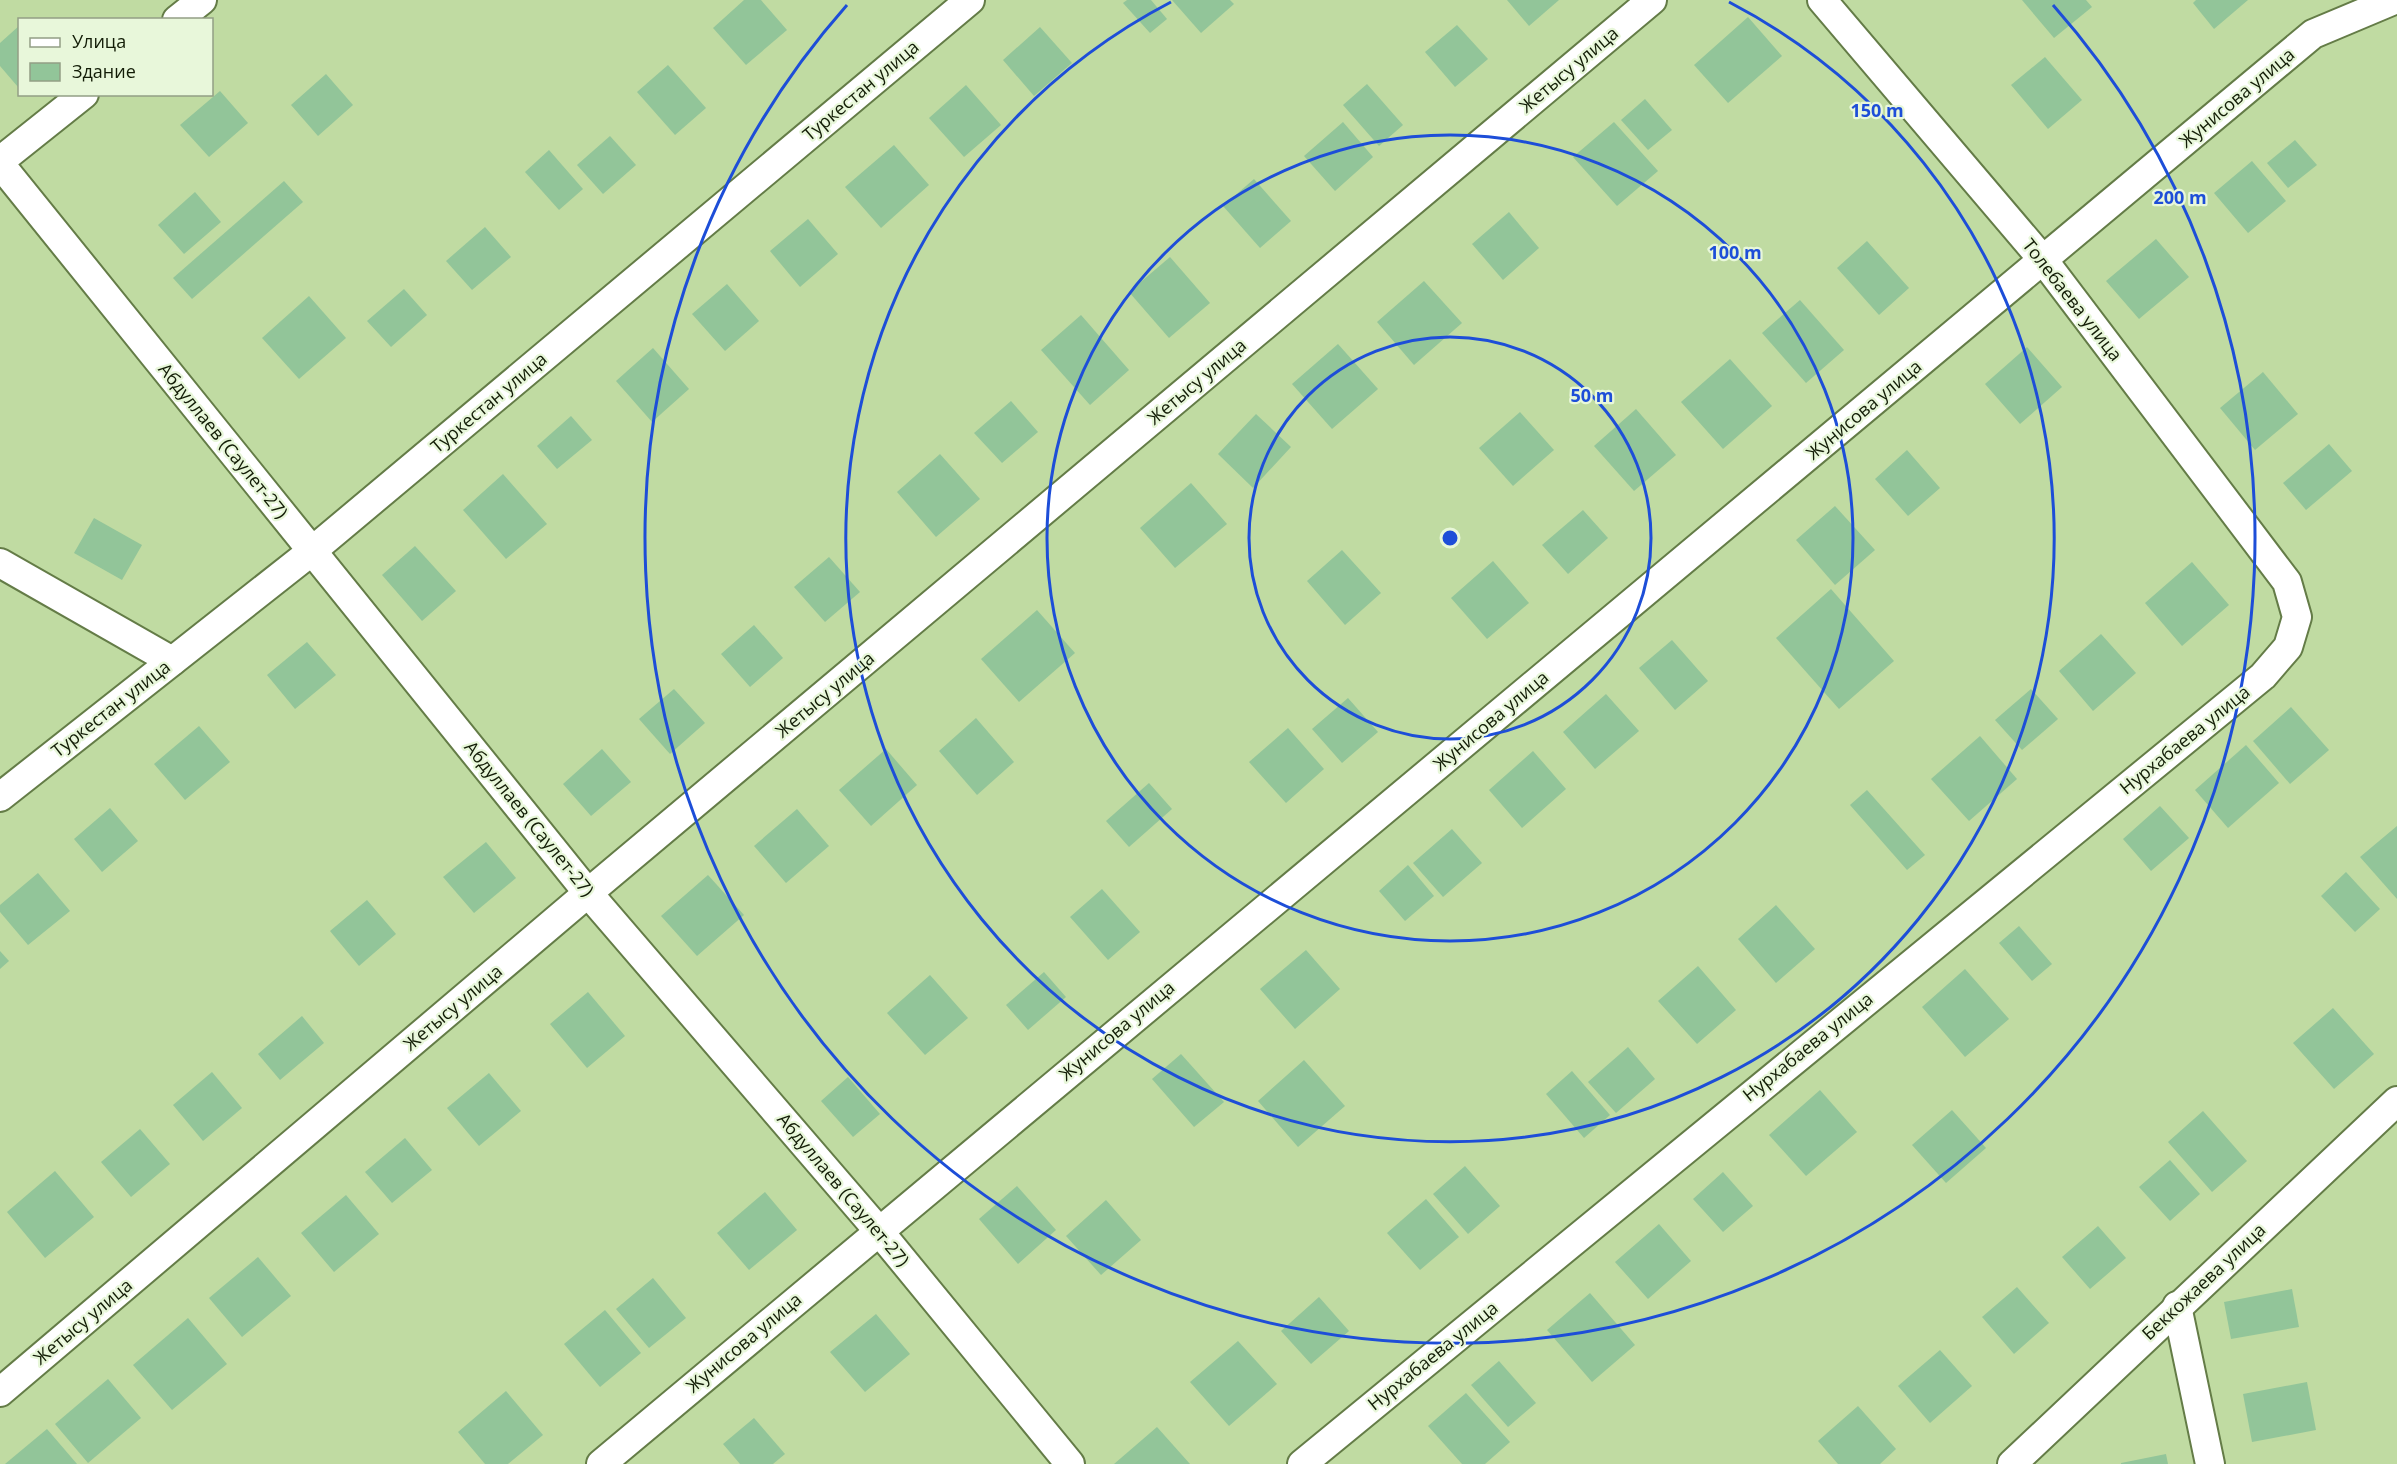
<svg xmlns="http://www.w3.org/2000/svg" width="2397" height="1464" viewBox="0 0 2397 1464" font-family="'Open Sans',sans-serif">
	<rect width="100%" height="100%" fill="#c0dba2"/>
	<!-- building -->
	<g fill="#92c599">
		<path d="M 744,0 L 761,0 L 787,30 L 746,65 L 713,28 Z"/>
		<path d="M 1127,0 L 1151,0 L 1167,19 L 1150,33 L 1123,3 Z"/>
		<path d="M 1172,0 L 1230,0 L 1234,4 L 1201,33 Z"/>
		<path d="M 1507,0 L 1559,0 L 1529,26 Z"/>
		<path d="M 2022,0 L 2086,0 L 2092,7 L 2054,38 Z"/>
		<path d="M 2196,0 L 2248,0 L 2214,29 L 2193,3 Z"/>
		<path d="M 1748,17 L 1782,56 L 1728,103 L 1694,65 Z"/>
		<path d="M 20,25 L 20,86 L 18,87 L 0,66 L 0,43 Z"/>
		<path d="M 1457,25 L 1488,59 L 1455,87 L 1425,52 Z"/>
		<path d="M 1040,27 L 1072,63 L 1034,96 L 1003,60 Z"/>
		<path d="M 2045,57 L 2082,100 L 2048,129 L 2011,85 Z"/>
		<path d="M 668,65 L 706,108 L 675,135 L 637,92 Z"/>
		<path d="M 326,74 L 353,105 L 318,136 L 291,105 Z"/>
		<path d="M 1367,84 L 1403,125 L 1379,146 L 1343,105 Z"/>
		<path d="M 966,85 L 1001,125 L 964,157 L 929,118 Z"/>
		<path d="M 220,91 L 248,123 L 209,157 L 180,125 Z"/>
		<path d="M 1645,99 L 1672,130 L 1648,150 L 1621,120 Z"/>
		<path d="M 1343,122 L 1373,157 L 1335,191 L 1304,156 Z"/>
		<path d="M 1614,122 L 1658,171 L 1617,206 L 1573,157 Z"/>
		<path d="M 610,136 L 636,165 L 603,194 L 577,165 Z"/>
		<path d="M 2295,140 L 2317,165 L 2288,188 L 2267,163 Z"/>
		<path d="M 894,145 L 929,185 L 881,228 L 845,187 Z"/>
		<path d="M 549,150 L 583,189 L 559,210 L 525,172 Z"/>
		<path d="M 2252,161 L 2286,201 L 2248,233 L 2214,193 Z"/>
		<path d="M 1254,179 L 1291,221 L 1260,248 L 1223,206 Z"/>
		<path d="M 284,181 L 303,202 L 192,299 L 173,278 Z"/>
		<path d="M 195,192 L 221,222 L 184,254 L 158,225 Z"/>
		<path d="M 1509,212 L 1539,248 L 1503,280 L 1472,244 Z"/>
		<path d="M 808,219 L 838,254 L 800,287 L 770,251 Z"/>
		<path d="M 485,227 L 511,257 L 472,290 L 446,261 Z"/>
		<path d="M 2156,239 L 2189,277 L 2139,319 L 2106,281 Z"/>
		<path d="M 1867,241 L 1909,288 L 1879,315 L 1837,268 Z"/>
		<path d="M 1170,257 L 1210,303 L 1169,338 L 1129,292 Z"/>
		<path d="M 1424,281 L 1462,323 L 1414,365 L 1377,322 Z"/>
		<path d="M 727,284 L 759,321 L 725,351 L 692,314 Z"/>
		<path d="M 404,289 L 427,315 L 391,347 L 367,321 Z"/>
		<path d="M 309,296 L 346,338 L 299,379 L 262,338 Z"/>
		<path d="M 1800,300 L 1844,350 L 1806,383 L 1762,333 Z"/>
		<path d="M 1081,315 L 1129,370 L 1090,405 L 1041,350 Z"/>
		<path d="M 1338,344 L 1378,389 L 1332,429 L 1292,384 Z"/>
		<path d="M 2027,347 L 2062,387 L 2020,424 L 1985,384 Z"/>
		<path d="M 653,348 L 689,389 L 652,422 L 616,381 Z"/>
		<path d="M 1730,359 L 1772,406 L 1723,449 L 1681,402 Z"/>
		<path d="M 2263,372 L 2298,414 L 2255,450 L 2220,408 Z"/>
		<path d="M 1011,401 L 1038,432 L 1002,463 L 974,433 Z"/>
		<path d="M 1636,409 L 1676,455 L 1634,491 L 1594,446 Z"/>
		<path d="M 1520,412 L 1554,450 L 1513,486 L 1479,448 Z"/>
		<path d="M 1256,414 L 1291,447 L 1253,488 L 1218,454 Z"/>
		<path d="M 571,416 L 592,440 L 557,469 L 537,446 Z"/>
		<path d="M 2329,444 L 2352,471 L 2306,510 L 2283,483 Z"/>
		<path d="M 1907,450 L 1940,488 L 1908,516 L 1875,479 Z"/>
		<path d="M 940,454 L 980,499 L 936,537 L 897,492 Z"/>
		<path d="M 503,474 L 547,524 L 506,559 L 463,510 Z"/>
		<path d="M 1191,483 L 1227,524 L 1175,568 L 1140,528 Z"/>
		<path d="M 1835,506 L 1875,550 L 1835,585 L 1796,540 Z"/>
		<path d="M 1583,510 L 1608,538 L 1568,574 L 1542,545 Z"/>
		<path d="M 94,518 L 142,545 L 122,580 L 74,553 Z"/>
		<path d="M 415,546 L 456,591 L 422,621 L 382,575 Z"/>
		<path d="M 1342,550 L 1381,593 L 1345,625 L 1307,581 Z"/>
		<path d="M 829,557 L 860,592 L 825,622 L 794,587 Z"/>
		<path d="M 1493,561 L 1529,603 L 1487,639 L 1451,598 Z"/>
		<path d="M 2192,562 L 2229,605 L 2182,646 L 2145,603 Z"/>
		<path d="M 1831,589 L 1894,661 L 1839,709 L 1776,638 Z"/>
		<path d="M 1037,610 L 1075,653 L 1019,702 L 981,659 Z"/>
		<path d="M 754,625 L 783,658 L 750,687 L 721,654 Z"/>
		<path d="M 2101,634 L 2136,673 L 2093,711 L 2059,671 Z"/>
		<path d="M 1672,640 L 1708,681 L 1675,710 L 1639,668 Z"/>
		<path d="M 307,642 L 336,675 L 295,709 L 267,675 Z"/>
		<path d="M 674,689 L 705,723 L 670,754 L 639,719 Z"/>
		<path d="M 2031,689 L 2058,719 L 2022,750 L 1995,720 Z"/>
		<path d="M 1606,694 L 1639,731 L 1595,769 L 1563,732 Z"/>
		<path d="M 1348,698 L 1378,732 L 1342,763 L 1312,729 Z"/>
		<path d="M 2291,707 L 2329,750 L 2290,784 L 2253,741 Z"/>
		<path d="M 976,718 L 1014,762 L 977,795 L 939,751 Z"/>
		<path d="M 199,726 L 230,762 L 185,800 L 154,764 Z"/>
		<path d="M 1288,728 L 1324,769 L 1286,803 L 1249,762 Z"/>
		<path d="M 1980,736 L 2017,779 L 1969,821 L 1931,779 Z"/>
		<path d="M 2246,745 L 2279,783 L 2228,828 L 2195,790 Z"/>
		<path d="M 602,749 L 631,782 L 591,816 L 563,784 Z"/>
		<path d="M 886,749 L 917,785 L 871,826 L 839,790 Z"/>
		<path d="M 1533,751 L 1566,789 L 1522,828 L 1489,790 Z"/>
		<path d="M 1149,783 L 1172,809 L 1129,847 L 1106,821 Z"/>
		<path d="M 1867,790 L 1925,855 L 1907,870 L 1850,805 Z"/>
		<path d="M 2160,806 L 2189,838 L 2151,871 L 2123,839 Z"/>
		<path d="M 110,808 L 138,841 L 102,872 L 74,839 Z"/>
		<path d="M 797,809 L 829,846 L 786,883 L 754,846 Z"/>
		<path d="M 2397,826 L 2397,899 L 2360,857 Z"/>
		<path d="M 1452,829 L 1482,863 L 1443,897 L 1413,863 Z"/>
		<path d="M 486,842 L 516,878 L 474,913 L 443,877 Z"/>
		<path d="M 1408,865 L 1434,896 L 1405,921 L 1379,891 Z"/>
		<path d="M 2346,872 L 2380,909 L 2355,932 L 2321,896 Z"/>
		<path d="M 38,873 L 70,911 L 28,945 L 0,912 L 0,905 Z"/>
		<path d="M 708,875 L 744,915 L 697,956 L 661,916 Z"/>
		<path d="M 1102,889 L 1140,932 L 1108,960 L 1070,917 Z"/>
		<path d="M 367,900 L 396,934 L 359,966 L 330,931 Z"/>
		<path d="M 1776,905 L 1815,949 L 1776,983 L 1738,939 Z"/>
		<path d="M 2019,926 L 2052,964 L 2032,981 L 1999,943 Z"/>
		<path d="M 1306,950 L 1340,989 L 1295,1029 L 1260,989 Z"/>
		<path d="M 0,951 L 9,961 L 0,969 Z"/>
		<path d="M 1698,966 L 1736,1010 L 1697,1044 L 1658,1001 Z"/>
		<path d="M 1965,969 L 2009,1019 L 1965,1057 L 1922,1007 Z"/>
		<path d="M 1044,972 L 1066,997 L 1028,1030 L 1006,1005 Z"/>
		<path d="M 930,975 L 968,1018 L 925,1055 L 887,1013 Z"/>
		<path d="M 588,992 L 625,1036 L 587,1068 L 550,1024 Z"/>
		<path d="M 2333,1008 L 2374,1054 L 2334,1089 L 2293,1043 Z"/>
		<path d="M 302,1016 L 324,1043 L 280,1080 L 258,1054 Z"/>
		<path d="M 1628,1047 L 1655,1079 L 1616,1113 L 1588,1082 Z"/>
		<path d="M 1181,1054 L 1224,1102 L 1194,1127 L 1152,1079 Z"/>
		<path d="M 1304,1060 L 1345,1106 L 1298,1147 L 1258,1101 Z"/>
		<path d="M 1572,1071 L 1610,1115 L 1584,1138 L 1546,1094 Z"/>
		<path d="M 212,1072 L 242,1108 L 203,1141 L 173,1105 Z"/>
		<path d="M 489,1073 L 521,1111 L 479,1146 L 447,1108 Z"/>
		<path d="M 848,1077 L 880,1114 L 853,1137 L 821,1101 Z"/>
		<path d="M 1820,1090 L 1857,1132 L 1806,1176 L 1769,1135 Z"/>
		<path d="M 1952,1110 L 1986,1148 L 1946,1183 L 1912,1145 Z"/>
		<path d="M 2203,1111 L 2247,1161 L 2212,1192 L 2168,1142 Z"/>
		<path d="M 140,1129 L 170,1164 L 131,1197 L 101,1162 Z"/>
		<path d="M 405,1138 L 432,1170 L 392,1203 L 365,1172 Z"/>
		<path d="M 2170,1160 L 2200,1194 L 2170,1221 L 2139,1187 Z"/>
		<path d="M 1465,1166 L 1500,1206 L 1468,1234 L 1433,1194 Z"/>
		<path d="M 55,1171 L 94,1217 L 45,1258 L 7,1212 Z"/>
		<path d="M 1723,1172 L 1753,1206 L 1723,1232 L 1693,1199 Z"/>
		<path d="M 1017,1186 L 1056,1230 L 1018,1264 L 979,1219 Z"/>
		<path d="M 765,1192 L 797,1230 L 749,1270 L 717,1233 Z"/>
		<path d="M 346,1195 L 379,1234 L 334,1272 L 301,1233 Z"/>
		<path d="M 1426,1199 L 1459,1237 L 1420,1270 L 1387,1233 Z"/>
		<path d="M 1106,1200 L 1141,1240 L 1101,1275 L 1066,1236 Z"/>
		<path d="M 1659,1224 L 1691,1261 L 1648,1299 L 1615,1262 Z"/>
		<path d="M 2098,1226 L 2126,1258 L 2090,1289 L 2062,1257 Z"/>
		<path d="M 258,1257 L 291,1296 L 242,1337 L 209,1298 Z"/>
		<path d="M 653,1278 L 686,1318 L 649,1348 L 616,1309 Z"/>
		<path d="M 2017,1287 L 2049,1323 L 2014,1354 L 1982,1317 Z"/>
		<path d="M 2292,1289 L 2299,1327 L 2231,1339 L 2224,1302 Z"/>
		<path d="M 1590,1293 L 1635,1345 L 1592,1382 L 1547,1330 Z"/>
		<path d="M 1319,1297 L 1349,1331 L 1311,1364 L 1281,1331 Z"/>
		<path d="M 605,1310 L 641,1353 L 600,1387 L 564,1344 Z"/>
		<path d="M 876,1314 L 910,1354 L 865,1392 L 830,1352 Z"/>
		<path d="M 188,1318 L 227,1364 L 172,1410 L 133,1365 Z"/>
		<path d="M 1238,1341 L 1277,1384 L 1229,1426 L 1190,1382 Z"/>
		<path d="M 1940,1350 L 1972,1386 L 1930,1423 L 1898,1386 Z"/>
		<path d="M 1499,1361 L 1536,1403 L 1508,1427 L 1471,1385 Z"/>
		<path d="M 108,1379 L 141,1418 L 88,1463 L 55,1424 Z"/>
		<path d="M 2307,1382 L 2316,1430 L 2252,1442 L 2243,1394 Z"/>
		<path d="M 506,1391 L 543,1435 L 508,1464 L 485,1464 L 458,1432 Z"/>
		<path d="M 1466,1393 L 1510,1442 L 1485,1464 L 1462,1464 L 1428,1426 Z"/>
		<path d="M 1858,1406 L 1896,1449 L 1880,1464 L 1838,1464 L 1818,1441 Z"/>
		<path d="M 754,1418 L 785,1454 L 773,1464 L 740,1464 L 723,1444 Z"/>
		<path d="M 1157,1427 L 1190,1464 L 1114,1464 Z"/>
		<path d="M 47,1429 L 77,1464 L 5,1464 Z"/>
		<path d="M 2166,1454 L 2168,1464 L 2121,1464 L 2121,1463 Z"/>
	</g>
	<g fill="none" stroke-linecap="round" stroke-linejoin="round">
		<defs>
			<g id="street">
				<path d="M 177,20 L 202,0"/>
				<path d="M 0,161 L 84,94"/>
				<path d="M 0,164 L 588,893 L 878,1230 L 1070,1464"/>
				<path d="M 0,563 L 172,661"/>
				<path d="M 0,797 L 312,551 L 970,0"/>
				<path d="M 2177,1306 L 2210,1464"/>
				<path d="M 0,1392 L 588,893 L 1652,0"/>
				<path d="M 601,1464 L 2313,34 L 2394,0"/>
				<path d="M 1302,1464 L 2263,676 L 2288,647 L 2297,617 L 2287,582 L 2044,261 L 1822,0"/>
				<path d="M 2012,1464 L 2397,1101"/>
			</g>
		</defs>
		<!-- street casing -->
		<use href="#street" stroke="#647c47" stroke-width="32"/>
		<!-- street -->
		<use href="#street" stroke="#fff" stroke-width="28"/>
	</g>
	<!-- distance rings -->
	<g fill="none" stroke="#1d4ed8" stroke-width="3">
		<circle cx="1450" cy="538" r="201"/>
		<circle cx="1450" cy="538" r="403"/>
		<path d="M1729 2A604 604 0 1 1 1171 2"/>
		<path d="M2053 5A805 805 0 1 1 847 5"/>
	</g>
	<g text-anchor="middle" stroke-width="4.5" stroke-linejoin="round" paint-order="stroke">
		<!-- street labels -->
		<g font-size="18" fill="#121c06" stroke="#e8f7da">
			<text transform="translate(1569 70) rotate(-40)" y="6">Жетысу улица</text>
			<text transform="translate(861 91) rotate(-40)" y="6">Туркестан улица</text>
			<text transform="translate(2237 98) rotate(-40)" y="6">Жунисова улица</text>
			<text transform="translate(2072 300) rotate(52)" y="6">Толебаева улица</text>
			<text transform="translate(1197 382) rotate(-40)" y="6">Жетысу улица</text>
			<text transform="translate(489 403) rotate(-40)" y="6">Туркестан улица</text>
			<text transform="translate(1864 410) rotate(-40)" y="6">Жунисова улица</text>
			<text transform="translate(223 441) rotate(51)" y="6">Абдуллаев (Саулет-27)</text>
			<text transform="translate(825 695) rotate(-40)" y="6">Жетысу улица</text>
			<text transform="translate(111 709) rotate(-38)" y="6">Туркестан улица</text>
			<text transform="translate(1491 721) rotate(-40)" y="6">Жунисова улица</text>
			<text transform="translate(2185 740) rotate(-39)" y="6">Нурхабаева улица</text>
			<text transform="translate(529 819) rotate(51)" y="6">Абдуллаев (Саулет-27)</text>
			<text transform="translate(453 1008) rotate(-40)" y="6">Жетысу улица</text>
			<text transform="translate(1117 1031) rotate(-40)" y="6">Жунисова улица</text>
			<text transform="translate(1808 1047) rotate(-39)" y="6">Нурхабаева улица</text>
			<text transform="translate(843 1190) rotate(50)" y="6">Абдуллаев (Саулет-27)</text>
			<text transform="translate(2204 1282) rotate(-43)" y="6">Беккожаева улица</text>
			<text transform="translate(83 1322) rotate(-40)" y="6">Жетысу улица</text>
			<text transform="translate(744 1343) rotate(-40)" y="6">Жунисова улица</text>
			<text transform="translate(1433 1356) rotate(-39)" y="6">Нурхабаева улица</text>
		</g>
	</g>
	<circle cx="1450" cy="538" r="9" fill="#1d4ed8" stroke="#e8f7da" stroke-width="3"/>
	<g font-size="18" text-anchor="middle" font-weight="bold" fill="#1d4ed8" stroke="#e8f7da" stroke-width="4.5" stroke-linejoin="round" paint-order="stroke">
		<text x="1877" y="117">150 m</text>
		<text x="2180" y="204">200 m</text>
		<text x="1735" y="259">100 m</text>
		<text x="1592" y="402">50 m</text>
	</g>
	<!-- legend -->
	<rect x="18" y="18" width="195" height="78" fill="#e8f7da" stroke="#929f85" stroke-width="1.5"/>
	<rect x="30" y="38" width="30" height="9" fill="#ffffff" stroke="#929f85" stroke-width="1.5"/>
	<text x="72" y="48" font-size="18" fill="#121c06">Улица</text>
	<rect x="30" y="63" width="30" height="18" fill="#92c599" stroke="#929f85" stroke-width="1.5"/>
	<text x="72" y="78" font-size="18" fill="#121c06">Здание</text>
</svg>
